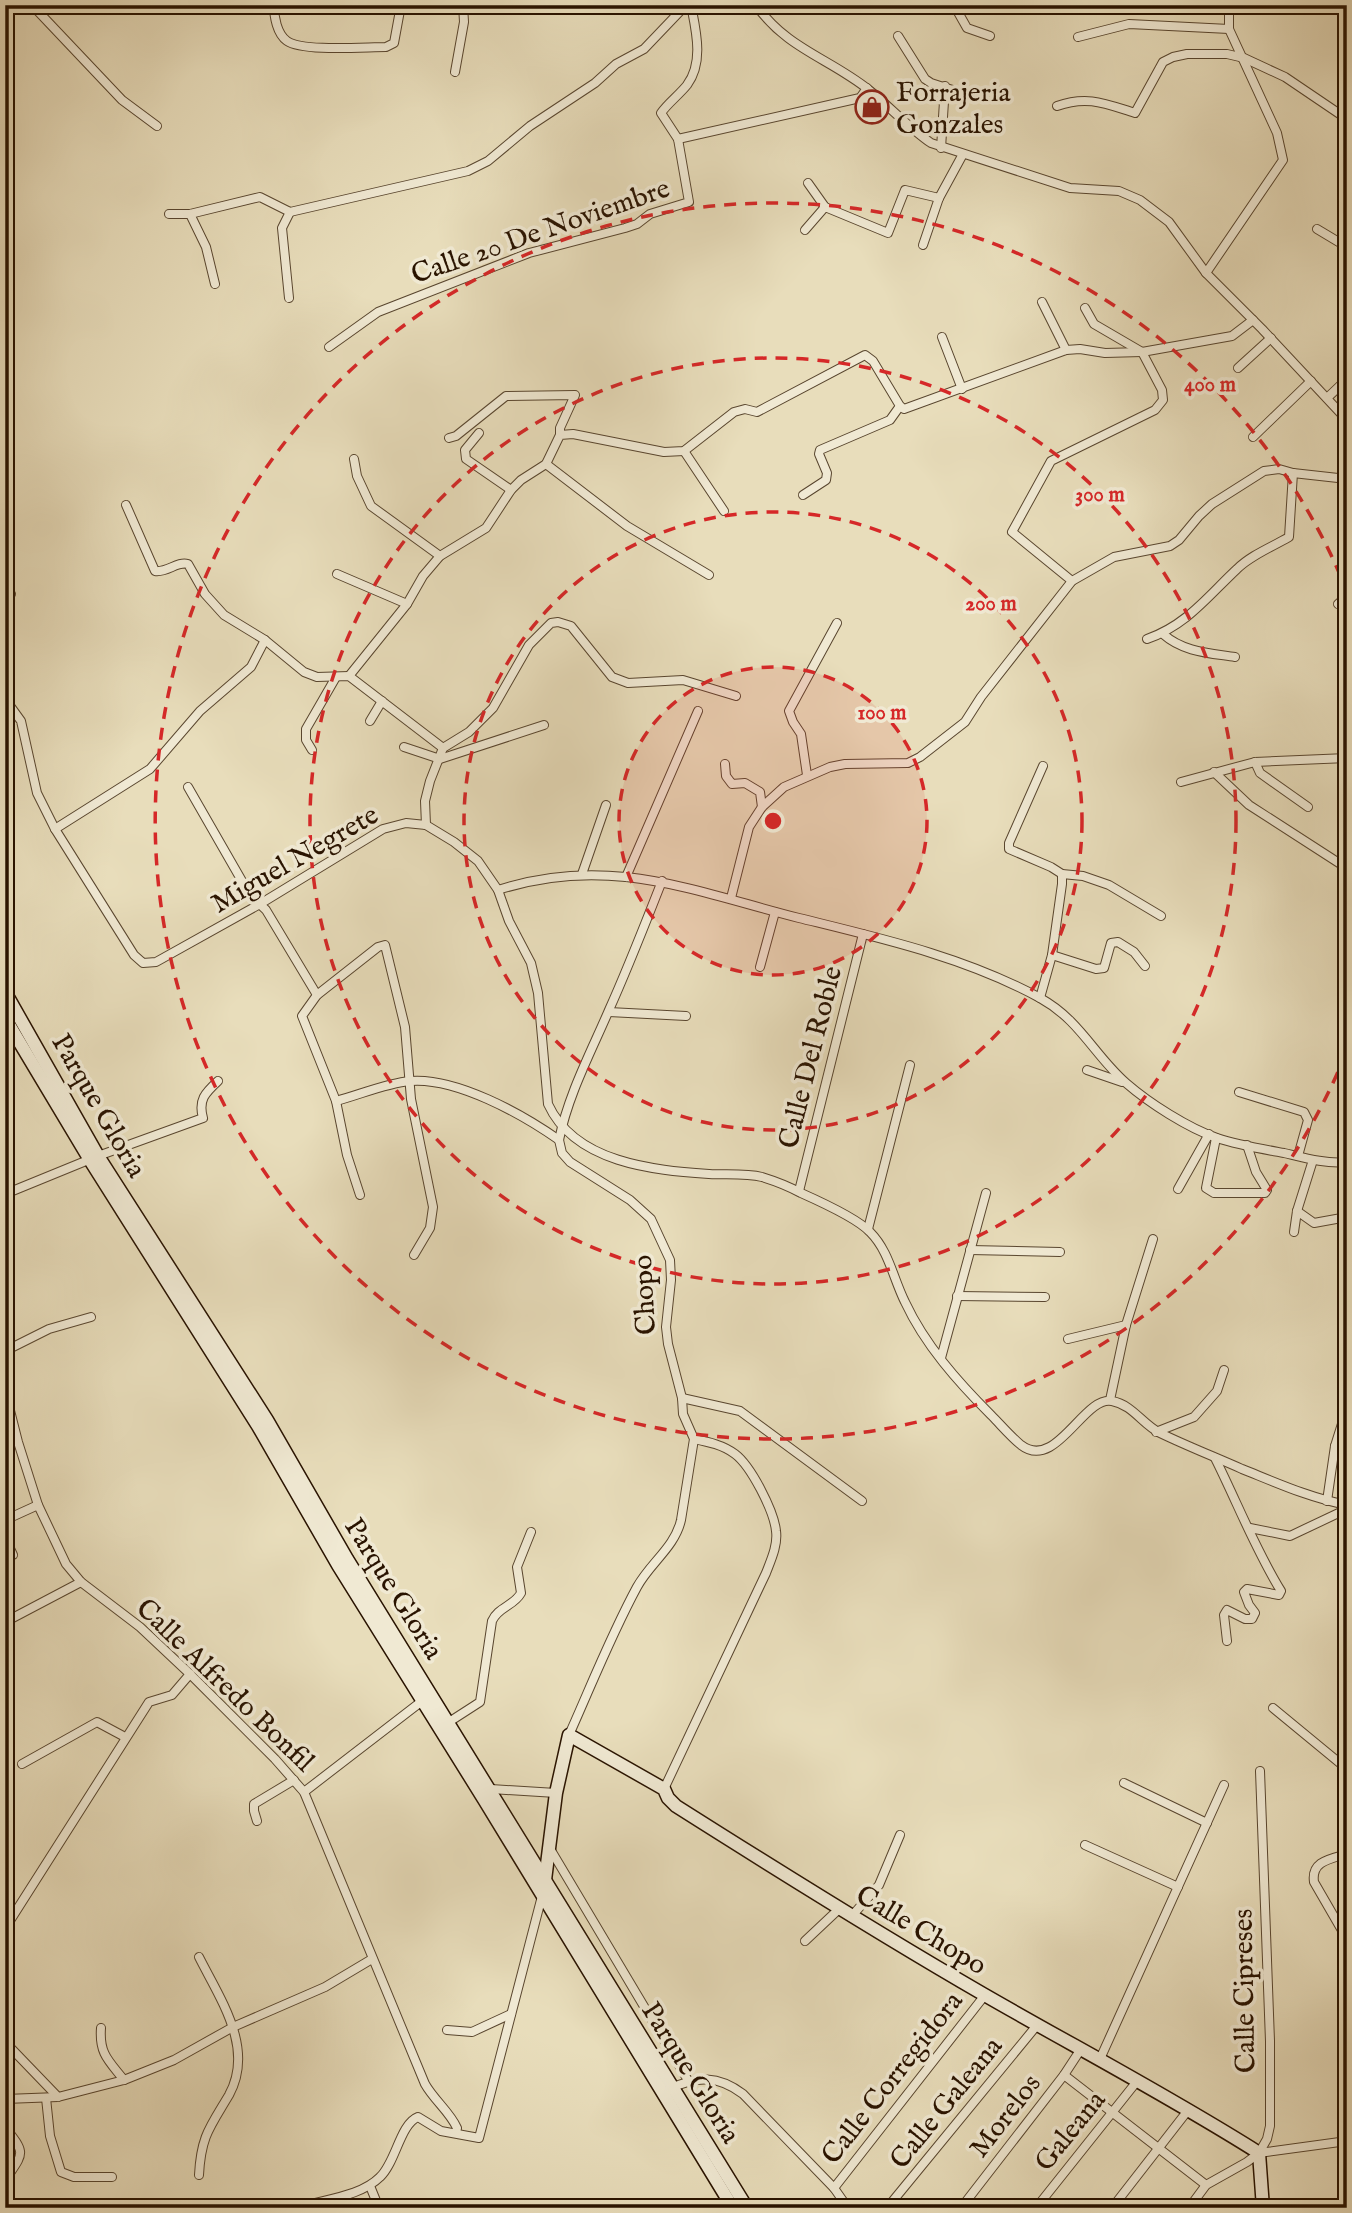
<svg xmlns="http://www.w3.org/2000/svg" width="1352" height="2213" viewBox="0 0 1352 2213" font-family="'IM FELL English',serif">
	<rect width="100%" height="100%" fill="#e8ddbb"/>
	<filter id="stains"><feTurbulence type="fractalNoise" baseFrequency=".00286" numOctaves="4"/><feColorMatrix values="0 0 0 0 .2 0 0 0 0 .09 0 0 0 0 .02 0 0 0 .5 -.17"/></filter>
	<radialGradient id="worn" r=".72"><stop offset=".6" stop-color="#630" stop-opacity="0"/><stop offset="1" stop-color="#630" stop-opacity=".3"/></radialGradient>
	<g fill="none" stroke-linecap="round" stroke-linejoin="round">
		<defs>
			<g id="street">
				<path d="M 32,5 L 122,100 L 157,126"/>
				<path d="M 274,5 C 274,17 277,34 287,41 C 303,52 364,47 386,47 L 394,43 L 401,5"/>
				<path d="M 756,5 C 787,49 829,58 869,90 C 890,107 908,127 931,143 L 1070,188 L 1119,191 L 1140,200 L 1169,222 L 1206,273 L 1262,329 L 1347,420"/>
				<path d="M 954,5 L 967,28 L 990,36"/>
				<path d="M 1339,5 L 1347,12"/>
				<path d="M 898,36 L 925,79 L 931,83 L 965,94"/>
				<path d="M 1078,37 L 1129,24 L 1229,29"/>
				<path d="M 455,72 L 464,22 L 463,5"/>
				<path d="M 1057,106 C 1088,95 1106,104 1135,113 L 1163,62 L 1173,57 L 1187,54 L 1227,54 L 1244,58 L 1285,77 L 1347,119"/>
				<path d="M 678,139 L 860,98 L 867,88"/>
				<path d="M 941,148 L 945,86"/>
				<path d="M 808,183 L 825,207"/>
				<path d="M 169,214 L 190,214 L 260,197 L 290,212 L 468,171 L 488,161 L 530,126 L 595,83 L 616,64 L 644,49 L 686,5"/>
				<path d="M 190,214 L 206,247 L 215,284"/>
				<path d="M 1317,229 L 1347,247"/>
				<path d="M 805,230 L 825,207 L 888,233 L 905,190 L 939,198"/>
				<path d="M 923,245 L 939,198 L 963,154"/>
				<path d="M 1206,273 L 1283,160 L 1277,133 L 1229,29 L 1229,5"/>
				<path d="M 289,298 L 282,228 L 290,212"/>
				<path d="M 1042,302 L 1066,350"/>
				<path d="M 942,337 L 962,389"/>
				<path d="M 329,347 L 378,312 L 529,253 L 625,228 L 637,224 L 650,214 L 689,202 L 678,139 L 661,113 C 668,103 679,95 687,85 C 704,62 696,31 691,5"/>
				<path d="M 1238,368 L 1271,338"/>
				<path d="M 1327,398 L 1347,379"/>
				<path d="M 479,433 L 465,450 L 466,459 L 511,490"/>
				<path d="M 1253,437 L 1311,381"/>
				<path d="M 449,438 L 456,436 L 506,396 L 575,395 L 560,428 L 560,435"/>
				<path d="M 684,451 L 724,511"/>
				<path d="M 354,459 L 357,476 L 371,506 L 440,556"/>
				<path d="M 546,464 L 627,526 L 709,575"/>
				<path d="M 803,495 L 826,480 L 827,473 L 819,454 L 820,450 L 890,420 L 900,406"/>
				<path d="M 126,505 L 155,571 C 167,573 177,561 188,564 L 205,594 L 224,615 L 265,640 L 304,672 L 317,677 L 349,676 L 443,748"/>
				<path d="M 337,574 L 407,604"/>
				<path d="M 1072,581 L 1012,532 L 1051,461 L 1155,410 L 1163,400 L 1162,390 L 1142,352 L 1094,324 L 1085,308"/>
				<path d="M 5,596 L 11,594"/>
				<path d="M 1338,604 L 1347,596"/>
				<path d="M 1163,634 C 1183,652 1209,653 1235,657"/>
				<path d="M 1147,639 C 1187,625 1208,596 1237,569 C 1251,555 1272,547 1289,537 L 1293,473"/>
				<path d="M 349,676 L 407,604 L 423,576 L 440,556 L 486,528 L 511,490 L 521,480 L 546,464 L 560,435 L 573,434 L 664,452 L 684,451 L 734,412 L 745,409 L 757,412 L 865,355 L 873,361 L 900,406 L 904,409 L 1066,350 L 1080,349 L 1105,353 L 1142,352 L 1232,336 L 1253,320"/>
				<path d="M 5,703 L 8,703 L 21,721 L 37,793 L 55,829 L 134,955 L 143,963 L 156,962 L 260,904 L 383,829 L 406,823 L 426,825 L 454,842 L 478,861 L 498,890 L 509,921 L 531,963 L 538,993 L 548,1104 C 575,1163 653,1170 709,1174 C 726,1175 746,1173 762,1177 C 775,1181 790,1187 801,1193 C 819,1201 858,1219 870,1232 C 889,1251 893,1278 905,1302 C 925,1345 958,1382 991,1415 C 1001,1425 1010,1436 1021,1445 C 1056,1472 1084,1395 1112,1401 C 1133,1405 1142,1424 1160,1433 C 1187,1446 1215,1457 1242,1469 C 1277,1483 1310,1498 1347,1505"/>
				<path d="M 370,721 L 382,701"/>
				<path d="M 404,747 L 440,759 L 544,725"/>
				<path d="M 312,750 L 306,740 L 306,729 L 336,677"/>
				<path d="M 1255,762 L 1260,773 L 1308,807"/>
				<path d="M 725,764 L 726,776 L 732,784 L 745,783 L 760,792 L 762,807"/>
				<path d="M 1043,766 L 1009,843 L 1009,849 L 1051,867 L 1062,874 L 1083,876 L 1109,885 L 1161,916"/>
				<path d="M 1214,772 L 1249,805 L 1342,865"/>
				<path d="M 807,775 L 801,734 L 793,722 L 789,711 L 837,623"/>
				<path d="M 1181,782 L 1255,762 L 1347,758"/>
				<path d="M 188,787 L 250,895 L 266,910 L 317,995"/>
				<path d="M 426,825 L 425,801 L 430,781 L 443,748 L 469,732 L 493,708 L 529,645 L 551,623 L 558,622 L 571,626 L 612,677 L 628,683 L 683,680 L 736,696"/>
				<path d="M 55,829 L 150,769 L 200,711 L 251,667 L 265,640"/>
				<path d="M 582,874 L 606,805"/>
				<path d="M 626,877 L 698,711"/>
				<path d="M 498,890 C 608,854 693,891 799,918 C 880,938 965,957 1040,998 C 1080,1020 1094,1055 1126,1083 C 1149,1103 1188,1128 1217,1138 C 1238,1145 1262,1149 1284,1153 C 1305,1158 1325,1164 1347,1162"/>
				<path d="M 731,898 L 749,827 L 762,807 L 784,787 L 830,767 L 845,764 L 908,763 L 920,757 L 965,722 L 981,697 L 1072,581 L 1114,557 L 1170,546 L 1179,540 L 1199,516 L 1212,504 L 1264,471 L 1279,469 L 1293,473 L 1347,479"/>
				<path d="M 1052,955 L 1096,969 L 1104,968 L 1111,943 L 1118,942 L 1134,952 L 1145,966"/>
				<path d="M 760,967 L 775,912"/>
				<path d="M 1040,998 L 1052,955 L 1062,884 L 1062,874"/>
				<path d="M 609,1012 L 686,1016"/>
				<path d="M 1087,1070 L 1122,1082"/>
				<path d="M 1239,1092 L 1304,1112 L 1308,1120 L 1298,1156"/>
				<path d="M 336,1101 C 359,1095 387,1083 410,1081 C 456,1077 522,1114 559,1140 L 562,1153 L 570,1162 L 630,1200 L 651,1219 L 670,1260 L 671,1280 L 666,1327 L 668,1344 L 682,1398 L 683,1414 L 694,1439 L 681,1520 C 675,1547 650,1563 637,1587 C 611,1635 591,1686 569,1735"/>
				<path d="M 1216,1138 L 1206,1188 L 1214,1193 L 1265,1193 L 1267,1190 L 1256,1172 L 1247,1145"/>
				<path d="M 559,1140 C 568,1095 591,1052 609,1010 C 628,968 645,924 662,881"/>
				<path d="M 1178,1189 L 1209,1134"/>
				<path d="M 799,1191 L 863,934"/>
				<path d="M 5,1194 L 98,1156 L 203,1118 C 198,1100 205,1093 218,1081"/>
				<path d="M 360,1195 L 347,1155 L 336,1101 L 302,1016 L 317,995 L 378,947 L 385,945 L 405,1027 L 411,1099 L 433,1207 L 430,1228 L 414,1255"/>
				<path d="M 1297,1211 L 1314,1223 L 1347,1217"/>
				<path d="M 868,1229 L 910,1065"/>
				<path d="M 1294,1232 L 1297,1211 L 1313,1160"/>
				<path d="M 970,1250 L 1060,1252"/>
				<path d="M 957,1296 L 1045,1297"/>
				<path d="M 1068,1339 L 1126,1325"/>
				<path d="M 5,1351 L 49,1329 L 91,1317"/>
				<path d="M 941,1358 L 986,1193"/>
				<path d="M 5,1391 L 18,1442 L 38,1505 L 66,1564 L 81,1582 L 140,1627 L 190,1674 L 275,1759 L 304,1792 L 425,2084 C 434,2100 450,2112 457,2128 L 456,2133"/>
				<path d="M 682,1398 L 740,1411 L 862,1501"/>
				<path d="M 1110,1400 L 1126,1325 L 1153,1239"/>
				<path d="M 1156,1432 L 1194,1417 L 1217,1391 L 1224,1370"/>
				<path d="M 1335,1446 L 1347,1451"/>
				<path d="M 1215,1458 C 1237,1502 1255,1549 1281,1591 L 1279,1595 L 1247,1589 L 1244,1592 L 1249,1605 L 1255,1613 L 1252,1619 L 1245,1619 L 1227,1610 L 1224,1615 L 1227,1641"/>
				<path d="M 1327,1501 L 1335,1446 L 1347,1408"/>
				<path d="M 5,1520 L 38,1505"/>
				<path d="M 1250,1528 L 1290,1536 L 1347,1509"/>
				<path d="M 5,1538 L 13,1555"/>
				<path d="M 5,1622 L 81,1582"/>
				<path d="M 1273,1708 L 1347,1769"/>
				<path d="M 449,1722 L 480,1702 L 492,1621 C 498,1607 514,1606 521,1593 L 517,1567 L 531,1532"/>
				<path d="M 22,1764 L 97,1722 L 125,1737"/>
				<path d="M 1124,1783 L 1207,1823"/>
				<path d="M 491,1789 L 556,1793"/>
				<path d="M 664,1789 L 766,1573 C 771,1560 778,1545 776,1531 C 774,1511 751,1466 735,1454 C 723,1445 709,1442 694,1439"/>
				<path d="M 304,1792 L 426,1698"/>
				<path d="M 257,1821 L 254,1811 L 254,1804 L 294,1780"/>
				<path d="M 1085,1845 L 1178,1887"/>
				<path d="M 549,1847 L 689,2082"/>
				<path d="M 1347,1854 C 1330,1859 1311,1861 1314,1882 L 1347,1939"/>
				<path d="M 851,1917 L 879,1885 L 900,1835"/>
				<path d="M 11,1919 L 149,1702 L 172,1695 L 190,1674"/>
				<path d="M 805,1941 L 839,1909"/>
				<path d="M 101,2028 C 99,2054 109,2061 124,2080"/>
				<path d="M 447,2030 L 472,2032 L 511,2014"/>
				<path d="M 5,2042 L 58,2097"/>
				<path d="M 1100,2059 L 1224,1785"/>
				<path d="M 1064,2075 L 1206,2185"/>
				<path d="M 669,2089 C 697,2076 718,2075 743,2094 L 834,2188 L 848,2208"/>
				<path d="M 46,2098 L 50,2136 L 61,2172 L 74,2177 L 112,2177"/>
				<path d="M 5,2099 L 58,2097 L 124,2080 L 174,2060 L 233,2027 L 325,1987 L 372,1959"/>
				<path d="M 5,2127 C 26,2154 24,2152 6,2179"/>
				<path d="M 1259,2153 L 1347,2141"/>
				<path d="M 199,2175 C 201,2136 210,2127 229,2095 C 255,2048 220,1999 199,1957"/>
				<path d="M 370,2186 L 379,2208"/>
				<path d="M 834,2188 L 985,1995"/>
				<path d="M 297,2208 C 323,2199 360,2197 380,2177 C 396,2162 400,2124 418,2117 L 441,2131 L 479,2138 L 542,1896"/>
				<path d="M 887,2208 L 1038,2024"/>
				<path d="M 961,2208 L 1064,2075 L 1081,2049"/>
				<path d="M 1036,2208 L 1138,2080"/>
				<path d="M 1112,2208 L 1189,2109"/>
				<path d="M 1189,2208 L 1206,2185 L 1247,2162 L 1259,2153 L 1267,2139 L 1270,2126 L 1270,2041 L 1260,1771"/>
			</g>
			<g id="secondary">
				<path d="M 5,992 L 98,1156 L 267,1420 L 347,1559 L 747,2208"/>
				<path d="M 5,1018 L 90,1160 L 258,1426 L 338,1565 L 485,1801 L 733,2208"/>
				<path d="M 545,1880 L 556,1793 L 569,1735 L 664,1789 L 668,1798 L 676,1806 C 777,1870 879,1934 983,1994 C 1075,2047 1169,2096 1259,2153 L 1263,2208"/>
			</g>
		</defs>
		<!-- street casing -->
		<use href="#street" stroke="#59462f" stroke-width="10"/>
		<!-- secondary casing -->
		<use href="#secondary" stroke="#291300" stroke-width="15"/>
		<!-- street -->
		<use href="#street" stroke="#f0e9d3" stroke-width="8"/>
		<!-- secondary -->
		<use href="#secondary" stroke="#f0e9d3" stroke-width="12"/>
	</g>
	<!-- distance rings -->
	<circle cx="773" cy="821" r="154" fill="#d62828" fill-opacity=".12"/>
	<g fill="none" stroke="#d62828" stroke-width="3.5" stroke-dasharray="12 9">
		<circle cx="773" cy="821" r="154"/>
		<circle cx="773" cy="821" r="309"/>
		<circle cx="773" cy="821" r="463"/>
		<path d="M1346 1053A618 618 0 1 1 1346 589"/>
	</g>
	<!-- icons -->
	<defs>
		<symbol id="shop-ring" viewBox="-11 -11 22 22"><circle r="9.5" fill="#f0e9d3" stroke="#8f2418" stroke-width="1.5"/><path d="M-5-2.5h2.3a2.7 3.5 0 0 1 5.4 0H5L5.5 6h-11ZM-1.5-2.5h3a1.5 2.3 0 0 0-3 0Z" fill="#8f2418"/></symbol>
	</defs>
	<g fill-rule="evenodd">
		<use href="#shop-ring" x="853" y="88" width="38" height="38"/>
	</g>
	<g text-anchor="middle" stroke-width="7" stroke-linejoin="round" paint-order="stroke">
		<!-- poi labels -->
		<g font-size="28" fill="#291300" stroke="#f0e9d3" text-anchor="start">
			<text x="896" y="101">Forrajeria<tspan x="896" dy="32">Gonzales</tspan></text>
		</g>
		<!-- street labels -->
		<g font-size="28" fill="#291300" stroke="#f0e9d3">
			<text transform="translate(540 230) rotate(-19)" y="10">Calle 20 De Noviembre</text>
			<text transform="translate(294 858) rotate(-30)" y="10">Miguel Negrete</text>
			<text transform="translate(809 1057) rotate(-76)" y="10">Calle Del Roble</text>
			<text transform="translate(100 1105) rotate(60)" y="10">Parque Gloria</text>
			<text transform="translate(643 1295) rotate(-93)" y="10">Chopo</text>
			<text transform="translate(395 1588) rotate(58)" y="10">Parque Gloria</text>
			<text transform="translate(226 1684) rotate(44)" y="10">Calle Alfredo Bonfil</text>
			<text transform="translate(922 1929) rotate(31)" y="10">Calle Chopo</text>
			<text transform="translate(1243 1991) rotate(-91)" y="10">Calle Cipreses</text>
			<text transform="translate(692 2072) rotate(58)" y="10">Parque Gloria</text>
			<text transform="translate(891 2077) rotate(-52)" y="10">Calle Corregidora</text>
			<text transform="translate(945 2102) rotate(-51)" y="10">Calle Galeana</text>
			<text transform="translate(1004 2115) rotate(-52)" y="10">Morelos</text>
			<text transform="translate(1069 2130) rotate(-51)" y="10">Galeana</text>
		</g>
	</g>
	<circle cx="773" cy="821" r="10" fill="#d62828" stroke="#f0e9d3" stroke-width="3.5"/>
	<g font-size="21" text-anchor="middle" font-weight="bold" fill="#d62828" stroke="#f0e9d3" stroke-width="7" stroke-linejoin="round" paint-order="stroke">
		<text x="1210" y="391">400 m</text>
		<text x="1100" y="501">300 m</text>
		<text x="991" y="610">200 m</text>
		<text x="882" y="719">100 m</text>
	</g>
	<!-- margin -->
	<rect width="1352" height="2213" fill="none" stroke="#e8ddbb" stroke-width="28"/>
	<rect x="7" y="7" width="1338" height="2199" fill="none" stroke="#291300" stroke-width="3.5"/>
	<rect x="14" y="14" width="1324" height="2185" fill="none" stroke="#291300" stroke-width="2"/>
	<rect width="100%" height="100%" filter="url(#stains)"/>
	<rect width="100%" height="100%" fill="url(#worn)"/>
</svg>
